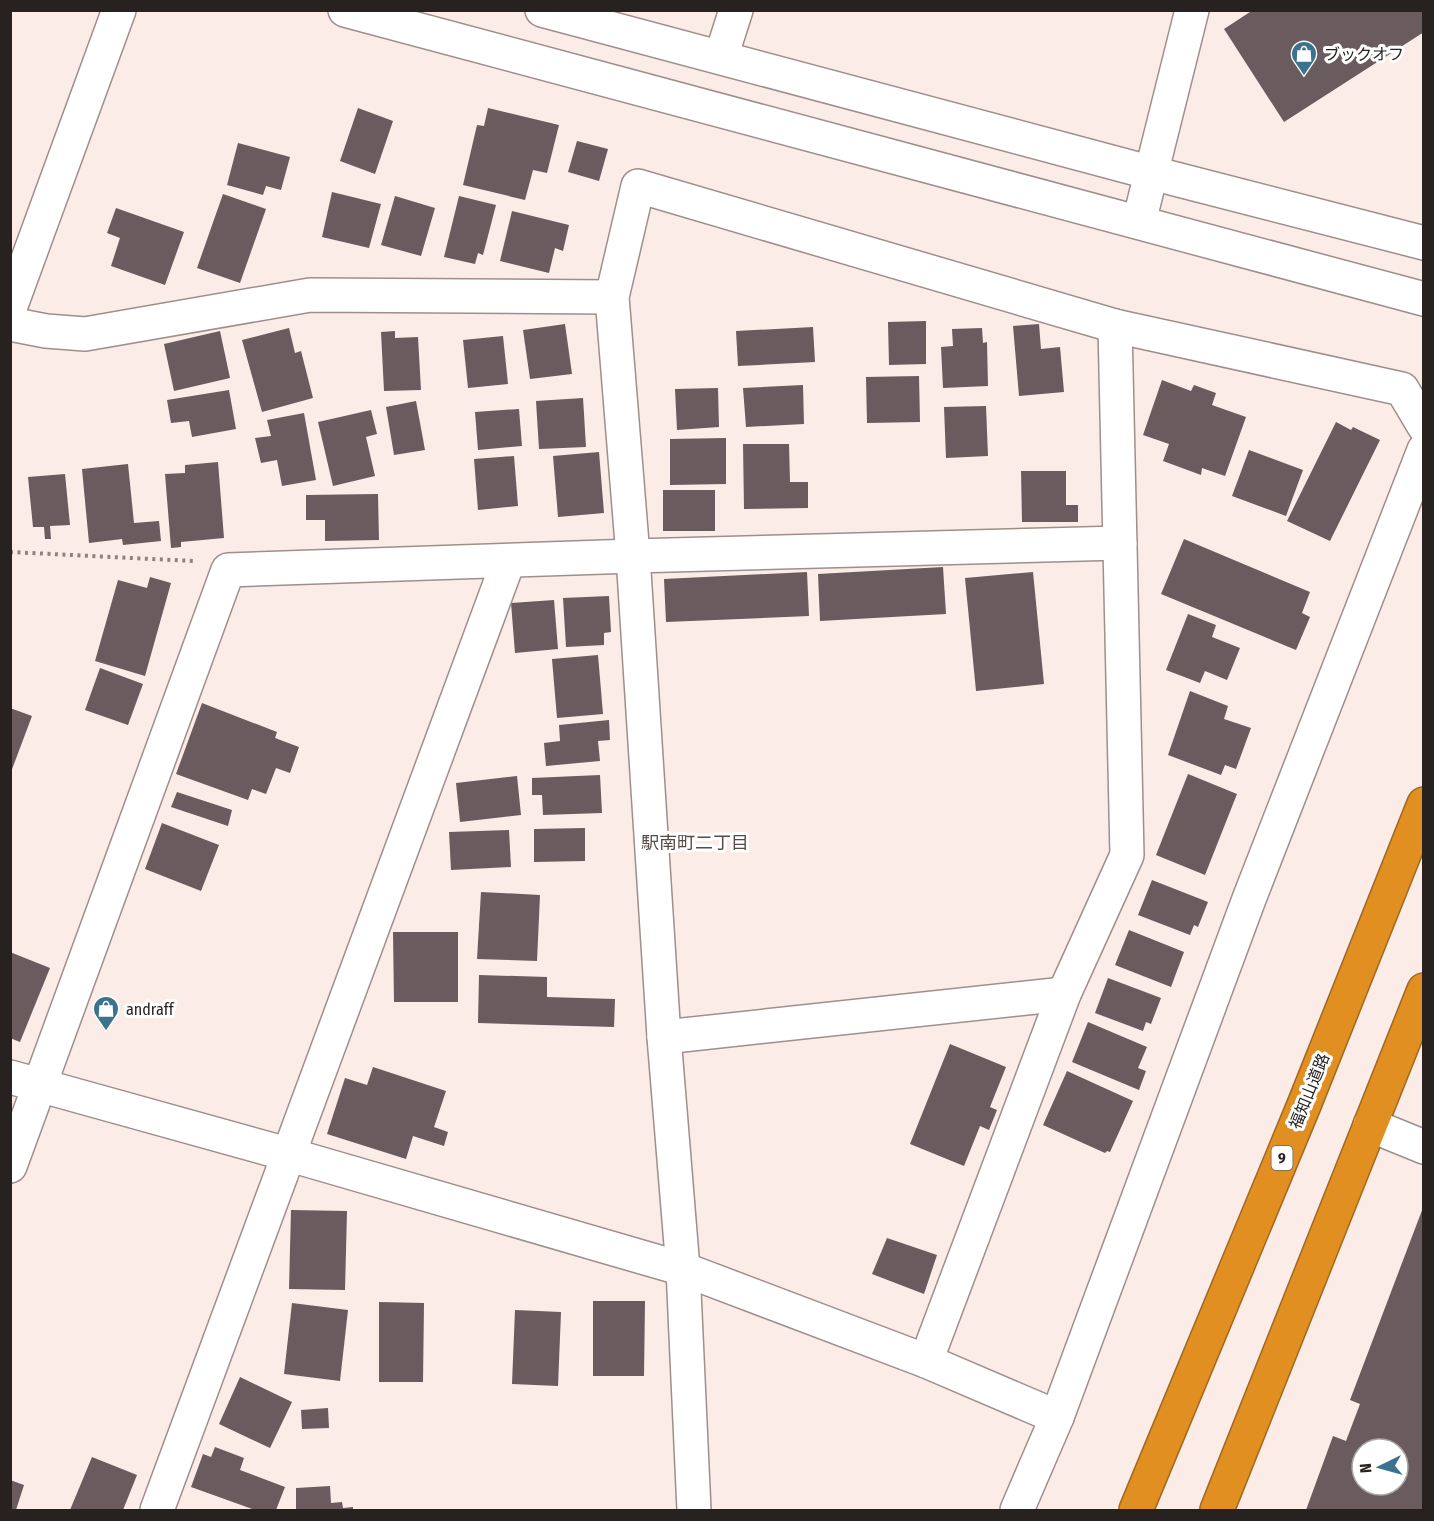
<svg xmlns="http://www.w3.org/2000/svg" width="1434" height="1521" viewBox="0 0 1434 1521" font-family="'Fira Sans Condensed','Noto Sans JP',sans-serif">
	<rect width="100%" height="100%" fill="#fcece8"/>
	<!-- building -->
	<g fill="#695b5e" fill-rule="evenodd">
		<path d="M 1253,10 L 1424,10 L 1424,32 L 1284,122 L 1224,29 Z"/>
		<path d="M 358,108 L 393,121 L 375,174 L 340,161 Z"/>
		<path d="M 488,108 L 559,125 L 547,173 L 533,170 L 525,200 L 463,185 L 477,125 L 484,126 Z"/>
		<path d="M 577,141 L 608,149 L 599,181 L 568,172 Z"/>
		<path d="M 238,143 L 290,157 L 281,190 L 266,186 L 263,195 L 227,185 Z"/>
		<path d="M 332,192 L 381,204 L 369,248 L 322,237 Z"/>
		<path d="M 223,194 L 266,209 L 240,283 L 197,268 Z"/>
		<path d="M 395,196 L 435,208 L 421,256 L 381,245 Z"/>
		<path d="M 459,196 L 496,205 L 483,255 L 478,253 L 475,264 L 444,257 Z"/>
		<path d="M 116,208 L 184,232 L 165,285 L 111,266 L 120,238 L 107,233 Z"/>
		<path d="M 512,211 L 569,225 L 563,251 L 555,248 L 549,273 L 500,261 Z"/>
		<path d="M 926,321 L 926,364 L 889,365 L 888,322 Z"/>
		<path d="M 565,324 L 572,374 L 530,379 L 523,330 Z"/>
		<path d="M 1039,324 L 1041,349 L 1060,347 L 1064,392 L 1019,396 L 1013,326 Z"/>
		<path d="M 813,327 L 815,362 L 738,366 L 736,331 Z"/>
		<path d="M 289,328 L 295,353 L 301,351 L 313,398 L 262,412 L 242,340 Z"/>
		<path d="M 982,328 L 983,343 L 987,342 L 988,386 L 943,388 L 941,347 L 953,346 L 952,329 Z"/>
		<path d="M 220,331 L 230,378 L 174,391 L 164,344 Z"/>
		<path d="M 395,331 L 395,338 L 418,337 L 421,390 L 384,391 L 381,332 Z"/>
		<path d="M 503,336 L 508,384 L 468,388 L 463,340 Z"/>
		<path d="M 919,376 L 920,422 L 867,423 L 866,377 Z"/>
		<path d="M 1162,380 L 1191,391 L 1194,385 L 1216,393 L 1212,405 L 1246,417 L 1225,476 L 1202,468 L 1201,475 L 1163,461 L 1169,444 L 1143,435 Z"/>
		<path d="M 803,385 L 804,424 L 746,427 L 743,388 Z"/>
		<path d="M 718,388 L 719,427 L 677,430 L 675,389 Z"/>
		<path d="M 229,390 L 236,429 L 192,437 L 189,421 L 171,423 L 167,400 Z"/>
		<path d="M 583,398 L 586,447 L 539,449 L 536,401 Z"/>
		<path d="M 416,401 L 425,450 L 394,455 L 386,407 Z"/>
		<path d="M 986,406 L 988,456 L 946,458 L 944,407 Z"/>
		<path d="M 519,409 L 522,446 L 478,450 L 475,412 Z"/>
		<path d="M 371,410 L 377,434 L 366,437 L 375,476 L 333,486 L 318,422 Z"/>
		<path d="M 304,413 L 316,480 L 282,486 L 277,460 L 261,463 L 255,438 L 271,436 L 267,420 Z"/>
		<path d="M 1336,422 L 1351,430 L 1353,427 L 1380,440 L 1330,541 L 1287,521 Z"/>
		<path d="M 726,438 L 726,484 L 670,485 L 670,439 Z"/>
		<path d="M 743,444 L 789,444 L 790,482 L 808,482 L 808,508 L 744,509 Z"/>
		<path d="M 1249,450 L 1303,470 L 1286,516 L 1232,496 Z"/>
		<path d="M 599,452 L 604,513 L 558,517 L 553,456 Z"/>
		<path d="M 514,456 L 518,506 L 478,510 L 474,459 Z"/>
		<path d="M 218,462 L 224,538 L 181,542 L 181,547 L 171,548 L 165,474 L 185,473 L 185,465 Z"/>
		<path d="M 128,464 L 134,523 L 159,521 L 161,541 L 123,545 L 122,539 L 89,543 L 82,469 Z"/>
		<path d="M 1021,471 L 1066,471 L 1066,505 L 1078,505 L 1078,522 L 1022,522 Z"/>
		<path d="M 65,474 L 70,525 L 50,526 L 51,539 L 45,539 L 44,527 L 33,527 L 28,477 Z"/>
		<rect x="663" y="490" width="52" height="41"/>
		<path d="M 378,494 L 379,540 L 325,541 L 325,520 L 306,520 L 306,495 Z"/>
		<path d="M 1184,539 L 1310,592 L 1302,613 L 1310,617 L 1296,650 L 1161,594 Z"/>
		<path d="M 943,567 L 946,614 L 820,621 L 818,574 Z"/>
		<path d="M 807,572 L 809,616 L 666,622 L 664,579 Z"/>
		<path d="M 1033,572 L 1044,684 L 976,691 L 965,578 Z"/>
		<path d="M 150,577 L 171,583 L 145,676 L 95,661 L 118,580 L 147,588 Z"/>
		<path d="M 609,596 L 611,632 L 604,633 L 604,645 L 566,647 L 563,598 Z"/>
		<path d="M 554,600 L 558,649 L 515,653 L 511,603 Z"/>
		<path d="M 1188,614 L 1216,625 L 1212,637 L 1240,648 L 1227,680 L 1205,671 L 1200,683 L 1166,670 Z"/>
		<path d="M 598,655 L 603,714 L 557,718 L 552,659 Z"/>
		<path d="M 100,668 L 143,684 L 128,725 L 85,710 Z"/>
		<path d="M 1190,691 L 1228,706 L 1224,719 L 1251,728 L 1236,769 L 1225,765 L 1221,775 L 1168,755 Z"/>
		<path d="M 202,703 L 277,732 L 275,738 L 299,747 L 290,773 L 276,768 L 266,794 L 252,789 L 248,800 L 176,774 Z"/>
		<path d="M 10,708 L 32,716 L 11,772 L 10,772 Z"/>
		<path d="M 609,720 L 610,740 L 598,741 L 600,761 L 546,766 L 544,743 L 560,741 L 559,725 Z"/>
		<path d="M 1188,774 L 1237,794 L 1205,875 L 1156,855 Z"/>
		<path d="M 600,775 L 602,813 L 543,815 L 542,795 L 532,795 L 532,778 Z"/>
		<path d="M 517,776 L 521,815 L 460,822 L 456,783 Z"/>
		<path d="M 177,792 L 232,810 L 228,826 L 171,807 Z"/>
		<path d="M 162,823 L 219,845 L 201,891 L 145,869 Z"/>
		<path d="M 585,828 L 585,861 L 534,862 L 534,829 Z"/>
		<path d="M 509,830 L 511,867 L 451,870 L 449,832 Z"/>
		<path d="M 1152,880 L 1208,902 L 1198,927 L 1194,925 L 1190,935 L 1138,915 Z"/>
		<path d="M 481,892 L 540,895 L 537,961 L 477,959 Z"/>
		<path d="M 1129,930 L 1184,952 L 1171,987 L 1115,965 Z"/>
		<path d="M 393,932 L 458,932 L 458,1002 L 394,1002 Z"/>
		<path d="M 10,952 L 50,968 L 20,1042 L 10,1038 Z"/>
		<path d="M 479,975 L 547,977 L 547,997 L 615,999 L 614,1027 L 478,1023 Z"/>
		<path d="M 1108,978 L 1161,998 L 1151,1024 L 1146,1022 L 1143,1031 L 1095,1013 Z"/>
		<path d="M 1088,1022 L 1147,1047 L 1138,1068 L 1146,1071 L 1139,1090 L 1072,1062 Z"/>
		<path d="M 950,1044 L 1006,1067 L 990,1107 L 997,1110 L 989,1130 L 980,1126 L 964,1166 L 910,1144 Z"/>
		<path d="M 373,1067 L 446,1091 L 434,1127 L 448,1132 L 444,1146 L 413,1136 L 406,1159 L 327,1134 L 345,1078 L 367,1085 Z"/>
		<path d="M 1067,1071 L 1133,1101 L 1110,1152 L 1107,1151 L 1105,1153 L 1043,1125 Z"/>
		<path d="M 1424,1205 L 1424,1510 L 1306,1510 L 1333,1436 L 1346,1441 L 1360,1404 L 1350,1400 ZM 1362,1449 L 1398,1449 L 1398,1485 L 1362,1485 Z"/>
		<path d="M 291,1210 L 347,1211 L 345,1290 L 289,1289 Z"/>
		<path d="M 887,1238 L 937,1255 L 924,1294 L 872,1274 Z"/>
		<path d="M 593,1301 L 645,1301 L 644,1376 L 593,1376 Z"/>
		<path d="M 379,1302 L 424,1303 L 423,1382 L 379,1382 Z"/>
		<path d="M 292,1303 L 348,1310 L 340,1381 L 284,1374 Z"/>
		<path d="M 515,1310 L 561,1312 L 558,1386 L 512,1384 Z"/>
		<path d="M 240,1377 L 292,1402 L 270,1448 L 219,1424 Z"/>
		<path d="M 328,1408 L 329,1428 L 302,1429 L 301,1410 Z"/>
		<path d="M 215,1447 L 244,1458 L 240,1470 L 285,1487 L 276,1510 L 255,1510 L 191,1487 L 203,1454 L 211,1457 Z"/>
		<path d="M 92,1457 L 137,1475 L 123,1510 L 70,1510 Z"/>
		<path d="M 10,1480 L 24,1485 L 16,1510 L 10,1510 Z"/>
		<path d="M 330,1486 L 331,1503 L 342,1502 L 343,1508 L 353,1507 L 353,1510 L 296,1510 L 296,1488 Z"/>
	</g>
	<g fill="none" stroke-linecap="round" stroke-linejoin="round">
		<defs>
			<g id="minor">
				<path d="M 345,10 L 1424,299"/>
				<path d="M 542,10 L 1152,173 L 1424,243"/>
				<path d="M 721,57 L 736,10"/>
				<path d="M 1139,222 L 1192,10"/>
				<path d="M 10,308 L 119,10"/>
				<path d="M 10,324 L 46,331 L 85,334 L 310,295 L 612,297"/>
				<path d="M 664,1037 L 1064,994"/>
				<path d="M 10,1077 L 287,1154 L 683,1269 L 926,1361 L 1057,1417"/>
				<path d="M 1370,1125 L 1424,1147"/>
				<path d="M 10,1166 L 228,570 L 633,556 L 1120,543"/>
				<path d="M 926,1361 L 1064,994 L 1127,855 L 1115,326"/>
				<path d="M 157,1510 L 508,562"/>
				<path d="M 694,1510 L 683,1269 L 664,1037 L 633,556 L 612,297 L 638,186 L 1115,326 L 1402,389 L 1424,426"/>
				<path d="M 1017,1510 L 1057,1417 L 1249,899 L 1424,450"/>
			</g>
			<g id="highway">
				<path d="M 1136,1510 L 1304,1105 L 1424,804"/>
				<path d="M 1217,1510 L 1424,990"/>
			</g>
		</defs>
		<!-- minor casing -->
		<use href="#minor" stroke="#9e8f8c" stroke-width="36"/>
		<!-- highway casing -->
		<use href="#highway" stroke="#a06921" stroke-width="36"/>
		<!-- path -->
		<path stroke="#8e8380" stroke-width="4" stroke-dasharray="3 4.5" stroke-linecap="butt" d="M 10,552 L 193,561"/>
		<!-- minor -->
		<use href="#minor" stroke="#fff" stroke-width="33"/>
		<!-- highway -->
		<use href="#highway" stroke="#e18f21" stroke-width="33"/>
	</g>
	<!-- icons -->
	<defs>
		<symbol id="shop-pin" viewBox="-11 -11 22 30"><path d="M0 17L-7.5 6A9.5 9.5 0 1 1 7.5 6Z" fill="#3a738d" stroke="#fff"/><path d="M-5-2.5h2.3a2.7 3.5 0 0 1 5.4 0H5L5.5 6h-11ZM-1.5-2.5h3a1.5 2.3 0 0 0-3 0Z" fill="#fff"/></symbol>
	</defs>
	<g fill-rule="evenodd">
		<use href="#shop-pin" x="1289" y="39" width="30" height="40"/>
		<use href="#shop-pin" x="91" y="994" width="30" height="40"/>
	</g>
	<g text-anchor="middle" stroke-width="6" stroke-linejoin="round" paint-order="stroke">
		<!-- shield labels -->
		<rect fill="#fff" stroke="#686463" stroke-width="1.5" x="1271.5" y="1146" width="21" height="24" rx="4.5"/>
		<g font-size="15" font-weight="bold" fill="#272220">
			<text x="1282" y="1163">9</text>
		</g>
		<!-- poi labels -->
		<g font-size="16" fill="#272220" stroke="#fff" text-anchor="start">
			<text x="1324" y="60">ブックオフ</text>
			<text x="126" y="1015">andraff</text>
		</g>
		<!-- street labels -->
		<g font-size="16" fill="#272220" stroke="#fff">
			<text transform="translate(1309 1091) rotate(-68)" y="6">福知山道路</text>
		</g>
		<!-- neighbourhood labels -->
		<g font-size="18" fill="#594b48" stroke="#fff">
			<text x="695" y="849">駅南町二丁目</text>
		</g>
	</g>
	<!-- border -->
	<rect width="1434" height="1521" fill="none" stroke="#272220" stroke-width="24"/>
	<!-- north arrow -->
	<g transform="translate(1380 1467) rotate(265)"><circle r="28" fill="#ffffff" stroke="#a9a7a6" stroke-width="1.5"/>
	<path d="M0-4.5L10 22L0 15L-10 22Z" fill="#3a738d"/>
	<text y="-9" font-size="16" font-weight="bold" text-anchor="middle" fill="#272220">N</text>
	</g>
</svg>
